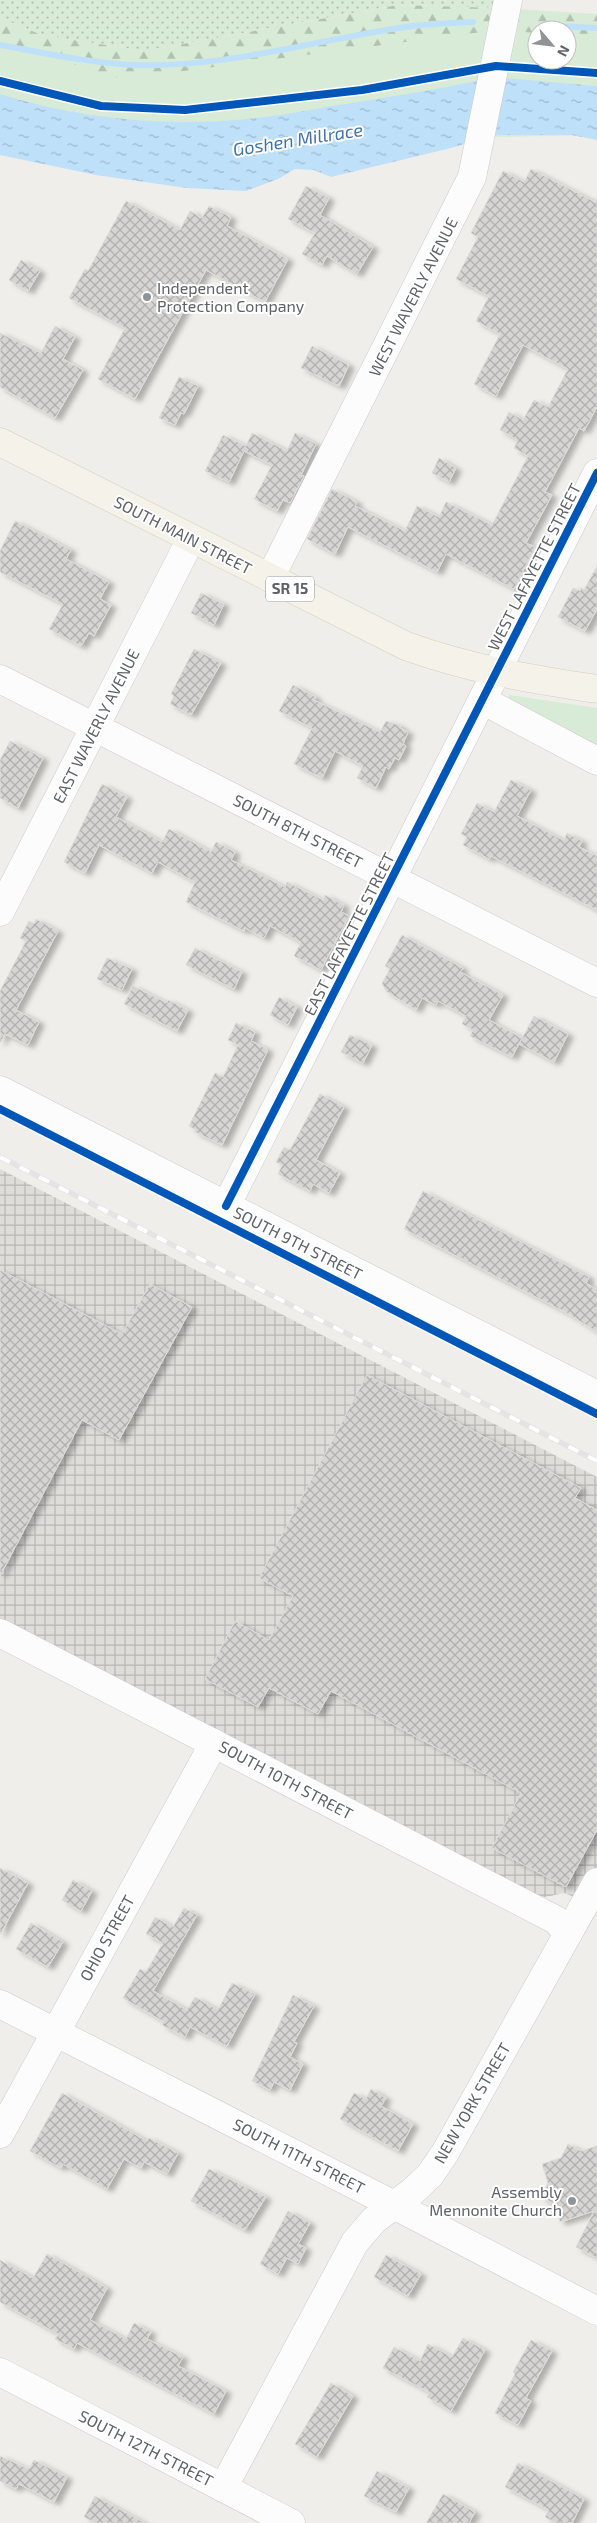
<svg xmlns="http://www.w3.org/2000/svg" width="597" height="2523" viewBox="0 0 597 2523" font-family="'Exo 2',sans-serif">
	<defs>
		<pattern id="industrial-grid" width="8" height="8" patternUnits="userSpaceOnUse" patternTransform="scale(1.25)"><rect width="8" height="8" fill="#dfddda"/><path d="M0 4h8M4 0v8" fill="none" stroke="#b8b7b5"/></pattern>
		<pattern id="grass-dots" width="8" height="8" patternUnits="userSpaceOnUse" patternTransform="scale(1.25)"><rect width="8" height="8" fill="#d8ebd6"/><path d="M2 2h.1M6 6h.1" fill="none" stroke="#b2c2b1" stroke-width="1.8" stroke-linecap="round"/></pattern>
		<pattern id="forest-firs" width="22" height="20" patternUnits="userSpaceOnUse" patternTransform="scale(1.25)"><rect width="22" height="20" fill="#d8ebd6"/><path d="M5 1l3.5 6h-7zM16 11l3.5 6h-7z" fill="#b2c2b1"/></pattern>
		<pattern id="water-ripples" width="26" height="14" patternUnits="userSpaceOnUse" patternTransform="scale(1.25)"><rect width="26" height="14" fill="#bfe0f9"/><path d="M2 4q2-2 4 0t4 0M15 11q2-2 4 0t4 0" fill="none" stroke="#9eb9cd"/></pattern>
		<pattern id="building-cross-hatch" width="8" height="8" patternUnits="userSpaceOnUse" patternTransform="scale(1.25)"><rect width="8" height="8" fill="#d6d5d3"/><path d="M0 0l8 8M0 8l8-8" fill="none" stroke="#b1b0af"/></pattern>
		<filter id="shadow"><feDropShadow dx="5.5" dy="3" stdDeviation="2.5" flood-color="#0004"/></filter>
	</defs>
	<rect width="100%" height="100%" fill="#efeeea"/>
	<!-- industrial -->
	<path fill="url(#industrial-grid)" d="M 0,1169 L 597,1477 L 597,1906 L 564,1893 L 541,1898 L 0,1633 Z"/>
	<!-- grass -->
	<path fill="url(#grass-dots)" d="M 0,0 L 502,0 L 500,8 L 398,5 L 144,51 L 42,35 L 0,18 Z"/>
	<!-- forest -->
	<path fill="url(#forest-firs)" fill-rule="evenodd" d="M 398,5 L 500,8 L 597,14 L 597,86 L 0,94 L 0,18 L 42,35 L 144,51 ZM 537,30 L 567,30 L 567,60 L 537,60 Z"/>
	<!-- park -->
	<g fill="#d8ebd6">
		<path d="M 497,30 L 537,33 L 537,60 L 567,60 L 567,36 L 597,39 L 597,135 L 299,141 L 0,124 L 0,42 L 122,79 Z"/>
		<path d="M 509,695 L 597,708 L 597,754 L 504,704 Z"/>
	</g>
	<!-- water -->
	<path fill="url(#water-ripples)" d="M 494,77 L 597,86 L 597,140 L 572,135 L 482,135 L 459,146 L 331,177 L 314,170 L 295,169 L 278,179 L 246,191 L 187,188 L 96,175 L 0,155 L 0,94 C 78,119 165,127 247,119 C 282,116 317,108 352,103 C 400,95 447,88 494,77 Z"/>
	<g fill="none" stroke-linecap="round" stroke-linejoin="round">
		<!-- stream -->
		<g stroke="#bfe0f9" stroke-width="6">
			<path d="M 555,26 L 597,28"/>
			<path d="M 0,45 C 44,53 90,63 135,65 C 226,68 316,40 405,27 C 428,24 451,23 473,22"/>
		</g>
	</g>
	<!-- building -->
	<g fill="url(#building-cross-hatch)" stroke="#deddd9" filter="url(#shadow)">
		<path d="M 531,169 L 597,203 L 597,407 L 584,431 L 579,428 L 545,492 L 552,495 L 526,543 L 535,547 L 514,589 L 446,554 L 437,572 L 348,527 L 335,554 L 307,539 L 332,489 L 357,502 L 355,506 L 405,531 L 417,506 L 439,517 L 446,502 L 492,525 L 528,456 L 514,448 L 518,440 L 500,430 L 509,412 L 523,420 L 534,400 L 548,407 L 568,369 L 523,345 L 496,396 L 474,384 L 500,334 L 476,321 L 489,296 L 456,279 L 478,237 L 471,233 L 503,171 L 524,182 Z"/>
		<path d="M 306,186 L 329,198 L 320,215 L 373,247 L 357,274 L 327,256 L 322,265 L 302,254 L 315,233 L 288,219 Z"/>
		<path d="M 126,201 L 180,230 L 190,211 L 202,218 L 209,206 L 231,217 L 227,226 L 288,259 L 265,302 L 206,270 L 135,399 L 98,379 L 125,328 L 69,298 L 85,269 L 88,271 Z"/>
		<path d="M 21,260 L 40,271 L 28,291 L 9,280 Z"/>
		<path d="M 55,326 L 75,337 L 63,359 L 83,370 L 55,418 L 0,387 L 0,333 L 41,353 Z"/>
		<path d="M 312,346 L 349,365 L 339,386 L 301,368 Z"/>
		<path d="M 179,377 L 198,386 L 184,414 L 181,413 L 175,425 L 159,418 Z"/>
		<path d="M 252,433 L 287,451 L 295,433 L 316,444 L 301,475 L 304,476 L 290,503 L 283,500 L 277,511 L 254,499 L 272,465 L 244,451 L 229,482 L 205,471 L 223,435 L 246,446 Z"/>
		<path d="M 439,458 L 456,468 L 449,482 L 432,473 Z"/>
		<path d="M 15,521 L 71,550 L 66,559 L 109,582 L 100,599 L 111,605 L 94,636 L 89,633 L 81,646 L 49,629 L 63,604 L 0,572 L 0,551 Z"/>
		<path d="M 597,566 L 597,609 L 585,631 L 558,617 L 573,588 L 580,591 L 581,588 L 584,590 Z"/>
		<path d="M 201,593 L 224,604 L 214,625 L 191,613 Z"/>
		<path d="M 194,649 L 221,663 L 191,715 L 170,704 L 174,696 L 171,694 Z"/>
		<path d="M 293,685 L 316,697 L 314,700 L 380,732 L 386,721 L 401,726 L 400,728 L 408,732 L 403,744 L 406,746 L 399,760 L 395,758 L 389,769 L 386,767 L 376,788 L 357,778 L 363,766 L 335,751 L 322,778 L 294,764 L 312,728 L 279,711 Z"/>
		<path d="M 10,741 L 43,758 L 18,808 L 0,798 L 0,760 Z"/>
		<path d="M 511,780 L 531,790 L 517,816 L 561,839 L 564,840 L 567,833 L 582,841 L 579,847 L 597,856 L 597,910 L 491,856 L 489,859 L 463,845 L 467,837 L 461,834 L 477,803 L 494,812 Z"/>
		<path d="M 102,784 L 127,797 L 116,817 L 162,842 L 169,829 L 211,852 L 216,842 L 235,852 L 231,860 L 285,887 L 287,882 L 323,900 L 325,895 L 344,905 L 341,912 L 349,916 L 321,970 L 294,956 L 301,942 L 270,926 L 264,938 L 245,928 L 244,931 L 186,902 L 195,882 L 158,862 L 152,873 L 99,845 L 85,873 L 64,862 Z"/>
		<path d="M 36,919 L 58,931 L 16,1010 L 39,1022 L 28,1045 L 5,1034 L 0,1043 L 0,991 L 26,941 L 20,938 L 29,921 L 34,924 Z"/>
		<path d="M 402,935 L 463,968 L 460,972 L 503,995 L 489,1020 L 522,1038 L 512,1057 L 470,1036 L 473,1030 L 462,1024 L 466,1016 L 438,1001 L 436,1005 L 422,998 L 416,1010 L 386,991 L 382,983 L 390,969 L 385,966 Z"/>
		<path d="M 195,948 L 242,972 L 234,989 L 186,965 Z"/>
		<path d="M 107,958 L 132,969 L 122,990 L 97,979 Z"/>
		<path d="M 133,986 L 167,1003 L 168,1000 L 188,1010 L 177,1031 L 124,1004 Z"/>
		<path d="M 279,997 L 297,1007 L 288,1025 L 270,1015 Z"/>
		<path d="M 534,1016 L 568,1034 L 554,1062 L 519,1044 Z"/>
		<path d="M 236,1023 L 255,1032 L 251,1041 L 267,1049 L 267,1052 L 222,1145 L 195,1132 L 196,1130 L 189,1126 L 215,1073 L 223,1077 L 238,1045 L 228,1040 Z"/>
		<path d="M 350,1035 L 372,1045 L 363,1063 L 341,1052 Z"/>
		<path d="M 320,1094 L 344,1107 L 316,1160 L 340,1173 L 329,1193 L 313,1184 L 310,1191 L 278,1174 L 282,1165 L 276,1162 L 284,1147 L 290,1150 Z"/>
		<path d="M 423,1191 L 589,1277 L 586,1283 L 597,1290 L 597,1332 L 567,1313 L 404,1229 Z"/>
		<path d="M 0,1270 L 122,1334 L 150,1284 L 192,1307 L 119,1440 L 82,1420 L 0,1576 Z"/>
		<path d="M 367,1375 L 581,1488 L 575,1498 L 597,1510 L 597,1830 L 566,1887 L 492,1848 L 521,1793 L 331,1691 L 318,1714 L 269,1688 L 258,1707 L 205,1679 L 235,1621 L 269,1640 L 293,1596 L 259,1578 Z"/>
		<path d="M 0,1868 L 28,1883 L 0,1935 Z"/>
		<path d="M 73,1880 L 92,1891 L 81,1911 L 62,1900 Z"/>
		<path d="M 184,1908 L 197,1915 L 153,1991 L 187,2010 L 195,1997 L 218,2010 L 232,1983 L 255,1994 L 227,2046 L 190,2027 L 185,2037 L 162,2025 L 164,2022 L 123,1998 L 140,1969 L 146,1972 L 163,1943 L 146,1934 L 155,1917 L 173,1927 Z"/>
		<path d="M 31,1923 L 63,1942 L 48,1967 L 16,1949 Z"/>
		<path d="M 293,1995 L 314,2006 L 294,2042 L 297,2043 L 290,2057 L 303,2064 L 290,2090 L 274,2082 L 270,2090 L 252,2081 Z"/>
		<path d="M 371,2089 L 386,2098 L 381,2106 L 413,2124 L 398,2151 L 340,2119 L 354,2093 L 366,2099 Z"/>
		<path d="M 62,2093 L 147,2141 L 149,2138 L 178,2153 L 167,2174 L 144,2162 L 141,2168 L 124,2159 L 107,2189 L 63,2164 L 61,2168 L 30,2151 Z"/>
		<path d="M 568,2144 L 581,2151 L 597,2146 L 597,2258 L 576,2247 L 594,2211 L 560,2222 L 555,2204 L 541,2197 L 548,2183 L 542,2164 L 561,2158 Z"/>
		<path d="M 209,2169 L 266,2197 L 245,2230 L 191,2201 Z"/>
		<path d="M 288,2211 L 310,2223 L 298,2244 L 306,2248 L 298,2264 L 287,2258 L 278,2274 L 260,2264 Z"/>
		<path d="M 47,2254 L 107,2288 L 90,2320 L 126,2339 L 134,2323 L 151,2332 L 147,2339 L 183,2357 L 178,2366 L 226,2391 L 214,2414 L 77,2343 L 74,2349 L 55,2339 L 58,2334 L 0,2302 L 0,2260 L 33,2278 Z"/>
		<path d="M 386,2255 L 421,2274 L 408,2296 L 374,2277 Z"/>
		<path d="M 463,2338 L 485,2350 L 451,2411 L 427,2397 L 429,2392 L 383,2368 L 394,2347 L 420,2361 L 428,2344 L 452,2357 Z"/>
		<path d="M 531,2340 L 552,2351 L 526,2398 L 531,2401 L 518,2425 L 495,2413 L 515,2374 L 513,2372 Z"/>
		<path d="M 331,2383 L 353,2396 L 317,2457 L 295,2444 Z"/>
		<path d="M 0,2456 L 29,2469 L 34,2460 L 67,2477 L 54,2502 L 19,2484 L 16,2489 L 0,2481 Z"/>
		<path d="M 518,2463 L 584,2499 L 572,2523 L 556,2523 L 545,2517 L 549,2510 L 505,2487 Z"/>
		<path d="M 377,2471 L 409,2488 L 396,2512 L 364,2496 Z"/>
		<path d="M 443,2494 L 475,2512 L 469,2523 L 426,2523 Z"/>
		<path d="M 95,2496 L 145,2523 L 96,2523 L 84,2517 Z"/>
	</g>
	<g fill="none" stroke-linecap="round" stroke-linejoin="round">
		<defs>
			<g id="minor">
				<path d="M 270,578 L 472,177 L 508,0"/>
				<path d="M 0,679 L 597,983"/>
				<path d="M 482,700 L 597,761"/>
				<path d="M 0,912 L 191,539"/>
				<path d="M 0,1090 L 597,1395"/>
				<path d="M 226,1206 L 597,473"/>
				<path d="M 0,1633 L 556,1920 L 568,1934"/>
				<path d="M 0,2004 L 394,2205 L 597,2311"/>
				<path d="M 0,2134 L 214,1743"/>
				<path d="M 0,2372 L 291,2523"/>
				<path d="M 223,2488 L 355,2242 L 374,2220 L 412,2192 L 430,2175 L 445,2153 L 597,1882"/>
			</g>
			<path id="major" d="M 0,442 L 406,646 C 470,669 530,679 597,689"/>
		</defs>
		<!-- minor casing -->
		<use href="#minor" stroke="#cbcccc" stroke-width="29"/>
		<!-- major casing -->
		<use href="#major" stroke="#d7ceb8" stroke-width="29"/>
		<!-- minor -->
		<use href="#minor" stroke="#fdfcfc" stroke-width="28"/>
		<!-- major -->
		<use href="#major" stroke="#f4f2e9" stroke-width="28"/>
		<defs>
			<path id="rail" d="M 0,1157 L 597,1461"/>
		</defs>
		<!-- rail casing -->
		<use href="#rail" stroke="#e4e4e4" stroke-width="5.5"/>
		<!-- rail -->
		<use href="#rail" stroke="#fff" stroke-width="4" stroke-dasharray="11" stroke-linecap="butt"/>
		<defs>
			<g id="cycleway">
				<path d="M 0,81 L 101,106 L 185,110 L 362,90 L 496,66 L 597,73"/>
				<path d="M 0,1109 L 597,1414"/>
				<path d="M 226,1206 L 597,473"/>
			</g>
		</defs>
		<!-- cycleway casing -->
		<use href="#cycleway" stroke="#fff" stroke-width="11"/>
		<!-- cycleway -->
		<use href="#cycleway" stroke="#0057b8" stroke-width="8"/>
	</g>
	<!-- markers -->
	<g fill="#919496" stroke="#fff" stroke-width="2">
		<circle cx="147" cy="297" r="5"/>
		<circle cx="572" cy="2201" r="5"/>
	</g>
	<g text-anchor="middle" stroke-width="4" stroke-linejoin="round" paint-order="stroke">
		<!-- shield labels -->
		<rect fill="#fff" stroke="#8f9295" stroke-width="1" x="266" y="576.5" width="48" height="25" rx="4"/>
		<g font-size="15" font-weight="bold" fill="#5f6368">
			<text x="290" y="594">SR 15</text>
		</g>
		<!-- poi labels -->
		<g font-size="16" fill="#5f6368" stroke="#fff" text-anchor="start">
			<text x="157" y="294">Independent<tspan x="157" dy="18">Protection Company</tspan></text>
			<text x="562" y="2198" text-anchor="end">Assembly<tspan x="562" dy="18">Mennonite Church</tspan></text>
		</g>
		<!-- street labels -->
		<g font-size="16" fill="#5f6368" stroke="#fff">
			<text transform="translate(413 297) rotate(-63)" y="6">WEST WAVERLY AVENUE</text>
			<text transform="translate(183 535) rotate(27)" y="6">SOUTH MAIN STREET</text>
			<text transform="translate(534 567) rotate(-63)" y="6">WEST LAFAYETTE STREET</text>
			<text transform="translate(96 726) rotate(-63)" y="6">EAST WAVERLY AVENUE</text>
			<text transform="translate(298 831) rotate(27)" y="6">SOUTH 8TH STREET</text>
			<text transform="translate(349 934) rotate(-63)" y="6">EAST LAFAYETTE STREET</text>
			<text transform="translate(298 1243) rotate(27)" y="6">SOUTH 9TH STREET</text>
			<text transform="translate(286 1780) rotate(28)" y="6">SOUTH 10TH STREET</text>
			<text transform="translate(107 1938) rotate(-61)" y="6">OHIO STREET</text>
			<text transform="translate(472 2103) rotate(-60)" y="6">NEW YORK STREET</text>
			<text transform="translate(299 2156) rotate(27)" y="6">SOUTH 11TH STREET</text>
			<text transform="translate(146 2448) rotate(27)" y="6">SOUTH 12TH STREET</text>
		</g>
		<!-- water labels -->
		<g font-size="18" font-style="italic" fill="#4174aa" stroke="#fff">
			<text transform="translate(298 140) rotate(-9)" y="6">Goshen Millrace</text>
		</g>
	</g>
	<!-- north arrow -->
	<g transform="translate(552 45) rotate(118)"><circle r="24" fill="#ffffff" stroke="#bfc1c3"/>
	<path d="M0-4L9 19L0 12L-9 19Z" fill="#919496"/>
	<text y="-8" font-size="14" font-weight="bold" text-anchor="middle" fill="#5f6368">N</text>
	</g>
</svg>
